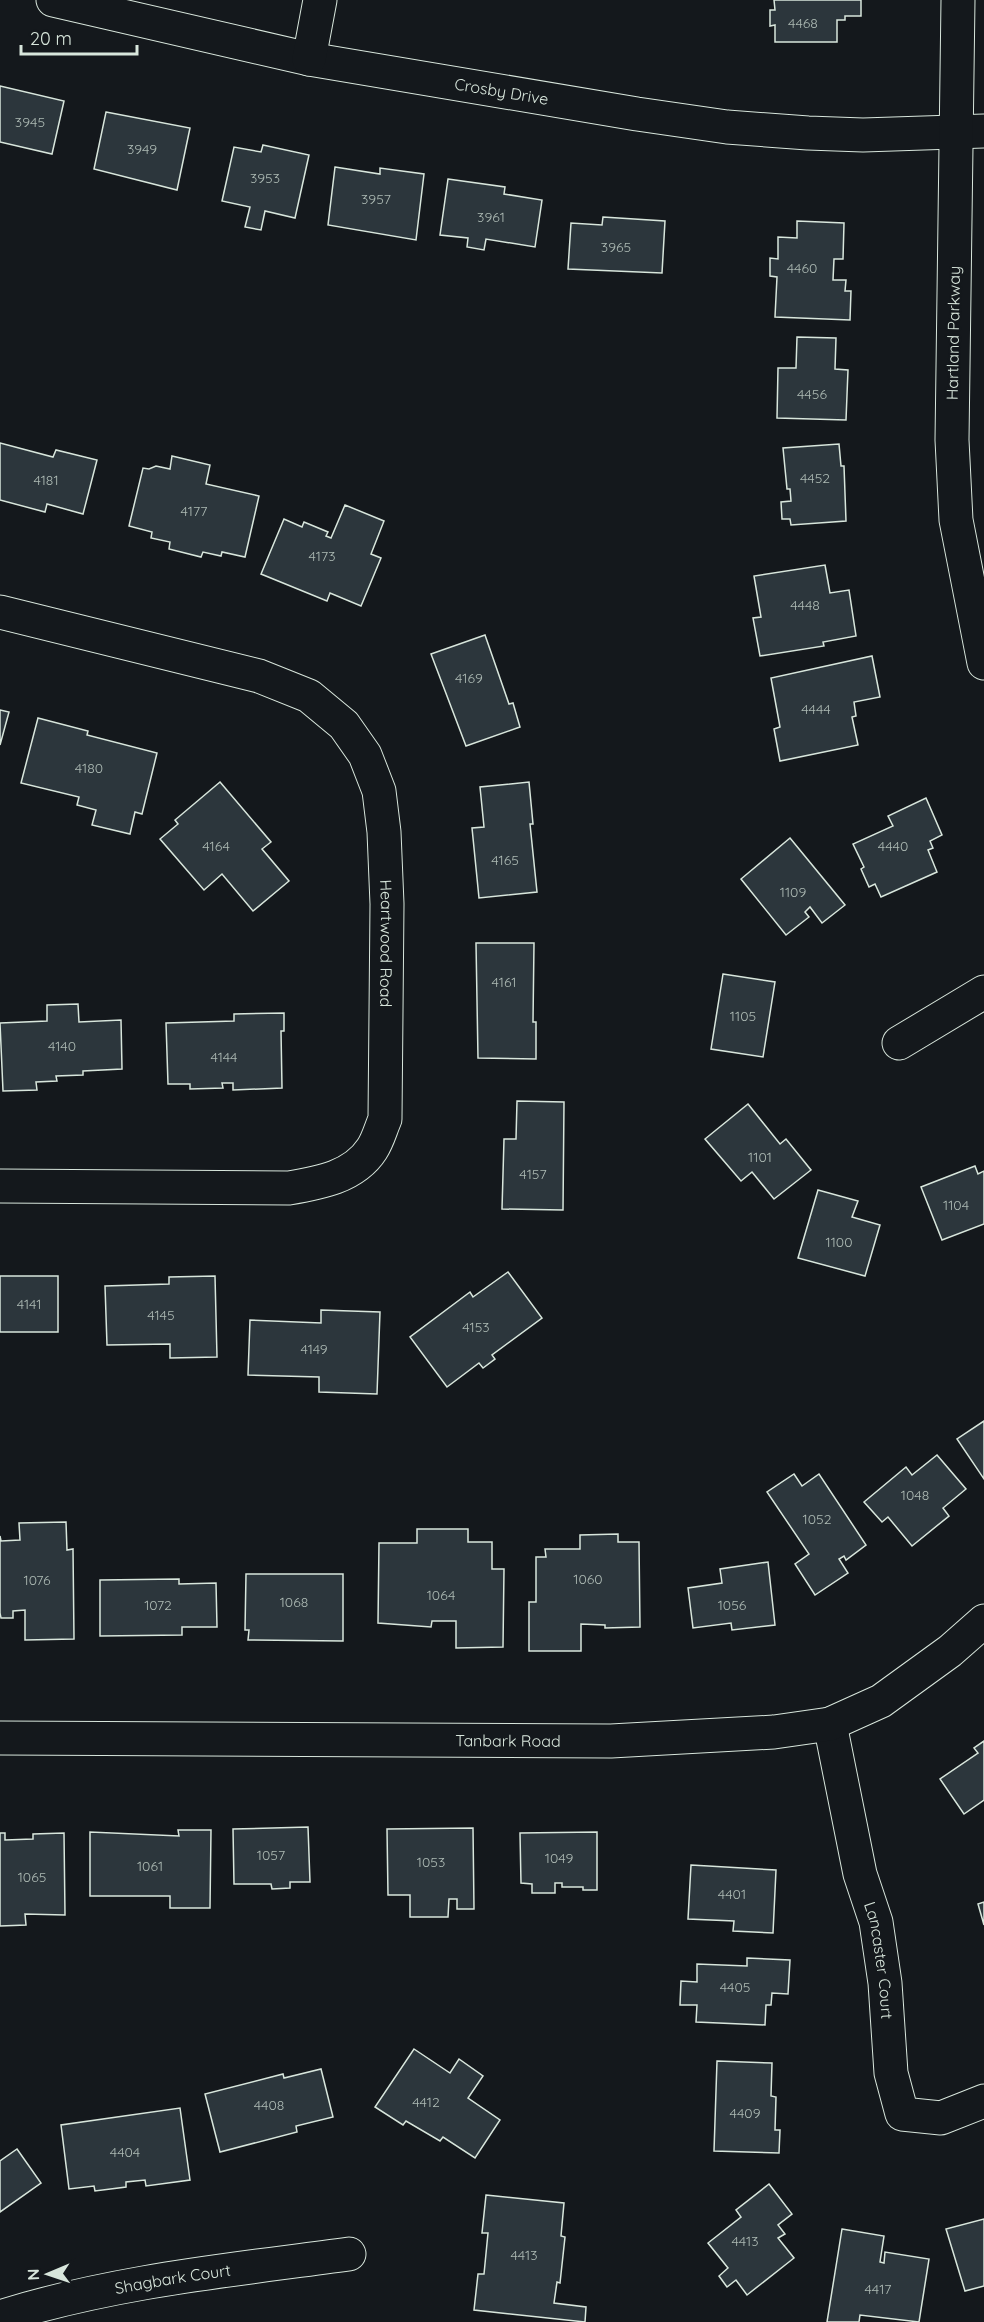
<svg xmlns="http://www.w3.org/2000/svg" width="984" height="2322" viewBox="0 0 984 2322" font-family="Quicksand,sans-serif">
	<rect width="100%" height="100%" fill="#14181c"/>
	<!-- building -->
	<g fill="#2c363c" stroke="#d8e6dc" stroke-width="1.5">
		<path d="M 774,0 L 861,0 L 861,16 L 845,16 L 845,20 L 837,20 L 837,42 L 775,42 L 775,25 L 770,26 L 770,10 L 775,10 Z"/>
		<path d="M 0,86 L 64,101 L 52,154 L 0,142 Z"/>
		<path d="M 106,112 L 190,128 L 177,190 L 94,169 Z"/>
		<path d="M 263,145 L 309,155 L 295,218 L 265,211 L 261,230 L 245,227 L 250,207 L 222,201 L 234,147 L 261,152 Z"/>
		<path d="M 335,167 L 380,174 L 380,168 L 424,174 L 416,240 L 328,225 Z"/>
		<path d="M 448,179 L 505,187 L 504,194 L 542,200 L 535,247 L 486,239 L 484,250 L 467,247 L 468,238 L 440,235 Z"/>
		<path d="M 603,217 L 665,221 L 662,273 L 568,269 L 571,223 L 602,225 Z"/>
		<path d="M 797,221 L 844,223 L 843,259 L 834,259 L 833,280 L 846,280 L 845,291 L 851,291 L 850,320 L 775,317 L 777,277 L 770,276 L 770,258 L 778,259 L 778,237 L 797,238 Z"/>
		<path d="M 797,337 L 836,338 L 835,369 L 848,370 L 846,420 L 777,418 L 778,368 L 796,368 Z"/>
		<path d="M 0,443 L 53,457 L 56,450 L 97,460 L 83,514 L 47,504 L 45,512 L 0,500 Z"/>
		<path d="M 839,444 L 841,466 L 844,466 L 846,521 L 791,525 L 790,519 L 782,519 L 781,502 L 791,501 L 790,489 L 787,489 L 783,448 Z"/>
		<path d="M 172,456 L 210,465 L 206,484 L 259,496 L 245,557 L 222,552 L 221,556 L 203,552 L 201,557 L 169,549 L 170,542 L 151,538 L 152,532 L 129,526 L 143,468 L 149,469 L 156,466 L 170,469 Z"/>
		<path d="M 345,505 L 384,521 L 371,554 L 381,558 L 361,606 L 330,593 L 327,601 L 261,574 L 284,519 L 302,527 L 304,522 L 328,532 L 326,536 L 331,538 Z"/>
		<path d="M 825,565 L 830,593 L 849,590 L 856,636 L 823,642 L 824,646 L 760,656 L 753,618 L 761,617 L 754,576 Z"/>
		<path d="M 485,635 L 509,704 L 513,703 L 520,727 L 466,746 L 431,654 Z"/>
		<path d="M 872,656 L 880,697 L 854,702 L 856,716 L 852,717 L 858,745 L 780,761 L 774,729 L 780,727 L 771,678 Z"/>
		<path d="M 0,710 L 9,712 L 0,745 Z"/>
		<path d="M 38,718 L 88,731 L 87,735 L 157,753 L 142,814 L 135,812 L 130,834 L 92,825 L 96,810 L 77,805 L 79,797 L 21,783 Z"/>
		<path d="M 220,782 L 271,842 L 262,849 L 289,881 L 253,911 L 222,874 L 204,890 L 160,839 L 178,824 L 175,820 Z"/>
		<path d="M 529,782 L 533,824 L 530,824 L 537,892 L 479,898 L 472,828 L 484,827 L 480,787 Z"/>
		<path d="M 926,798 L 942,835 L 930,841 L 933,848 L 928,850 L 937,872 L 881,897 L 875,884 L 869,887 L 861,869 L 864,867 L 853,844 L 893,826 L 888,816 Z"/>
		<path d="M 790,838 L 845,905 L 822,923 L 810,907 L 805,912 L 809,917 L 786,935 L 741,879 Z"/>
		<path d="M 476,943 L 534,943 L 533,1022 L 536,1022 L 536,1059 L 478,1058 Z"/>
		<path d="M 723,974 L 775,982 L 763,1057 L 711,1049 Z"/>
		<path d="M 78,1004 L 79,1022 L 121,1020 L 122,1069 L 83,1071 L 83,1075 L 56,1076 L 57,1081 L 36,1082 L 37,1090 L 3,1091 L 0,1023 L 47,1021 L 47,1005 Z"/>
		<path d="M 284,1013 L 284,1031 L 281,1031 L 282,1088 L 233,1090 L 233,1083 L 222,1083 L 223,1088 L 190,1089 L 190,1084 L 168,1084 L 166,1023 L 234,1021 L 234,1014 Z"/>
		<path d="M 517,1101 L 564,1102 L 563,1210 L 502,1209 L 504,1139 L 516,1139 Z"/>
		<path d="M 748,1104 L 780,1144 L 786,1139 L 811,1170 L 774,1199 L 752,1172 L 741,1181 L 705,1139 Z"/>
		<path d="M 975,1166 L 978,1174 L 984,1171 L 984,1224 L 942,1240 L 921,1187 Z"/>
		<path d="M 818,1190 L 858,1201 L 852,1217 L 880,1225 L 865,1276 L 798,1258 Z"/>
		<path d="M 508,1272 L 542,1318 L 492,1355 L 495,1359 L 483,1368 L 479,1363 L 447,1387 L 410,1337 L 470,1292 L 473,1297 Z"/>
		<rect x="0" y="1276" width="58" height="56"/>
		<path d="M 215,1276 L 217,1357 L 170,1358 L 170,1344 L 107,1345 L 105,1286 L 169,1284 L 169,1277 Z"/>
		<path d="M 321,1310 L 380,1312 L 377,1394 L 319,1392 L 319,1377 L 248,1375 L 250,1320 L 321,1323 Z"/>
		<path d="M 984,1421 L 984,1479 L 957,1439 Z"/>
		<path d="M 937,1455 L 966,1489 L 943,1508 L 949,1516 L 912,1546 L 888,1517 L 882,1522 L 864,1502 L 906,1467 L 912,1475 Z"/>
		<path d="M 794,1474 L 802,1486 L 819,1474 L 866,1545 L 846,1560 L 844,1556 L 839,1559 L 848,1573 L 815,1595 L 795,1564 L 809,1554 L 767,1492 Z"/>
		<path d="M 66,1522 L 67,1550 L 73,1549 L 74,1639 L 25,1640 L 25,1610 L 13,1611 L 13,1618 L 1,1618 L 0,1613 L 0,1536 L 1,1541 L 20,1540 L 19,1523 Z"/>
		<path d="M 417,1529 L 468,1529 L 468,1542 L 492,1542 L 492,1569 L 504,1569 L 503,1647 L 456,1648 L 456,1621 L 432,1621 L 431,1627 L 378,1623 L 379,1543 L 417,1543 Z"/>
		<path d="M 618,1534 L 618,1542 L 639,1542 L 640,1627 L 605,1628 L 605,1625 L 581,1624 L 581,1651 L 529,1651 L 529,1602 L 536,1602 L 536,1557 L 546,1557 L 545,1549 L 580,1549 L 580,1535 Z"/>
		<path d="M 768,1562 L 775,1625 L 732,1630 L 731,1623 L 693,1628 L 688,1588 L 722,1583 L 720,1569 Z"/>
		<path d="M 246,1574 L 343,1574 L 343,1641 L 248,1640 L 249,1630 L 245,1630 Z"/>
		<path d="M 179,1579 L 179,1584 L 216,1583 L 217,1627 L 182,1627 L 182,1635 L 100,1636 L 100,1580 Z"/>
		<path d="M 984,1741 L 984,1800 L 964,1814 L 940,1779 L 978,1753 L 974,1748 Z"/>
		<path d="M 308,1827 L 310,1882 L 290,1882 L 290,1888 L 272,1889 L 271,1884 L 234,1884 L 233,1829 Z"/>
		<path d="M 473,1828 L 474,1909 L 457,1909 L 457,1899 L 449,1899 L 448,1917 L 410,1917 L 410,1895 L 388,1895 L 387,1829 Z"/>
		<path d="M 178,1830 L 211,1830 L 210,1908 L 170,1908 L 170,1896 L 90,1896 L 90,1832 L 179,1836 Z"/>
		<path d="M 597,1832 L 597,1890 L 583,1890 L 583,1887 L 562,1887 L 562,1883 L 555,1883 L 555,1893 L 532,1893 L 532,1884 L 521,1883 L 520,1833 Z"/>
		<path d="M 0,1833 L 5,1833 L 5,1840 L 33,1839 L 33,1834 L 64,1833 L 65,1915 L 25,1914 L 26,1925 L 0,1926 Z"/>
		<path d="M 691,1865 L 776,1870 L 773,1933 L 733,1931 L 734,1921 L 688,1919 Z"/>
		<path d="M 984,1902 L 984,1925 L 978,1904 Z"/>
		<path d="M 747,1958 L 790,1960 L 788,1994 L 772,1993 L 771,2005 L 766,2005 L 765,2025 L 696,2022 L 697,2005 L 680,2005 L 681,1981 L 697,1982 L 697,1964 L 747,1966 Z"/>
		<path d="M 414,2049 L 450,2073 L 459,2059 L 483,2076 L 468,2098 L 500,2120 L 475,2158 L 443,2137 L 440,2141 L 406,2121 L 403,2125 L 375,2107 Z"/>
		<path d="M 717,2061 L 772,2063 L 771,2096 L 776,2097 L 775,2130 L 780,2130 L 779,2153 L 714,2151 Z"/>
		<path d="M 321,2069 L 333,2117 L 296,2126 L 297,2132 L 220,2152 L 205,2094 L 283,2074 L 284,2078 Z"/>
		<path d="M 180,2108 L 190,2180 L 146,2186 L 145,2180 L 126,2182 L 126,2187 L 95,2191 L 94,2186 L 69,2189 L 61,2125 Z"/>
		<path d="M 17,2149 L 41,2183 L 0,2212 L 0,2161 Z"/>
		<path d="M 769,2184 L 792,2214 L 778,2225 L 785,2234 L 778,2238 L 794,2258 L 747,2295 L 736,2280 L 727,2287 L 719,2276 L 728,2268 L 708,2243 L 741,2217 L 736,2210 Z"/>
		<path d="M 486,2195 L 564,2203 L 561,2236 L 565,2237 L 560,2283 L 557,2282 L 554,2303 L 586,2307 L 585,2322 L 474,2310 L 478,2274 L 484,2274 L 488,2233 L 482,2233 Z"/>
		<path d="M 984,2219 L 984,2286 L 965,2291 L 946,2229 Z"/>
		<path d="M 842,2229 L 884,2236 L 880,2262 L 884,2263 L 885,2252 L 929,2259 L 919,2322 L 860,2315 L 859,2322 L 827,2322 Z"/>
	</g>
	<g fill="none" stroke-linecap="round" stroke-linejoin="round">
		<defs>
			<g id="minor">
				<path id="s1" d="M 53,0 L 309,59 L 637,114 L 727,127 L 808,133 L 863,135 L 984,131"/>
				<path d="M 309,59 L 320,0"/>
				<path id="s2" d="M 0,612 L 259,676 L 309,696 L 344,725 L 365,755 L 379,791 L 384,832 L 387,904 L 385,1119 C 381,1128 378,1140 372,1149 C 354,1177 319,1183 289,1188 L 0,1186"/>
				<path d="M 899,1043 L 984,992"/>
				<path id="s3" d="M 830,1724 L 860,1874 L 876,1922 L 885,1983 L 891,2073 L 902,2114 L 941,2118 L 984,2101"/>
				<path id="s4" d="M 0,1738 L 611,1741 L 774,1732 L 830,1724 L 881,1701 L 950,1651 L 984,1621"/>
				<path id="s5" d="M 0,2317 C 114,2281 232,2270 349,2254"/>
			</g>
			<path id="tertiary" d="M 958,0 L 952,440 L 956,520 L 984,663"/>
		</defs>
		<!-- minor casing -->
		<use href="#minor" stroke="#d8e6dc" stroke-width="35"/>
		<!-- tertiary casing -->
		<use href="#tertiary" stroke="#d8e6dc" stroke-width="35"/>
		<!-- minor -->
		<use href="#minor" stroke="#14181c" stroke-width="33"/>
		<!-- tertiary -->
		<use href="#tertiary" stroke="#14181c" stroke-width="33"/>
	</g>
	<g text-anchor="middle" stroke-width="4.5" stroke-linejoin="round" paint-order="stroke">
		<!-- number labels -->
		<g font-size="14" fill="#adbab4">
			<text x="803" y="28">4468</text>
			<text x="30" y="127">3945</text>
			<text x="142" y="154">3949</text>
			<text x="265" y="183">3953</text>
			<text x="376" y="204">3957</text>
			<text x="491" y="222">3961</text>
			<text x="616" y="252">3965</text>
			<text x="802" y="273">4460</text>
			<text x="812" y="399">4456</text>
			<text x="815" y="483">4452</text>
			<text x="46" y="485">4181</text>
			<text x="194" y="516">4177</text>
			<text x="322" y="561">4173</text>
			<text x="805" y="610">4448</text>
			<text x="469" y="683">4169</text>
			<text x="816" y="714">4444</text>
			<text x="89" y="773">4180</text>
			<text x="216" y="851">4164</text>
			<text x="893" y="851">4440</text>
			<text x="505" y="865">4165</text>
			<text x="793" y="897">1109</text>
			<text x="504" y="987">4161</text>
			<text x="743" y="1021">1105</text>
			<text x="62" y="1051">4140</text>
			<text x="224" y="1062">4144</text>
			<text x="760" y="1162">1101</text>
			<text x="533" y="1179">4157</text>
			<text x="956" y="1210">1104</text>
			<text x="839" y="1247">1100</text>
			<text x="29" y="1309">4141</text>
			<text x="161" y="1320">4145</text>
			<text x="476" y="1332">4153</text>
			<text x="314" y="1354">4149</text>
			<text x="915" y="1500">1048</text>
			<text x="817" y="1524">1052</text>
			<text x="588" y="1584">1060</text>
			<text x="37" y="1585">1076</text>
			<text x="441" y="1600">1064</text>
			<text x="294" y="1607">1068</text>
			<text x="158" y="1610">1072</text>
			<text x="732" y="1610">1056</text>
			<text x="271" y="1860">1057</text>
			<text x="559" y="1863">1049</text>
			<text x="431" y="1867">1053</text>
			<text x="150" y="1871">1061</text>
			<text x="32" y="1882">1065</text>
			<text x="732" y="1899">4401</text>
			<text x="735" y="1992">4405</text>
			<text x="426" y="2107">4412</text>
			<text x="269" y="2110">4408</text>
			<text x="745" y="2118">4409</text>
			<text x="125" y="2157">4404</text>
			<text x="745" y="2246">4413</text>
			<text x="524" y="2260">4413</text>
			<text x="878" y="2294">4417</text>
		</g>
		<!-- street labels -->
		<g font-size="16" fill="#d8e6dc" stroke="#14181c">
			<text dy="6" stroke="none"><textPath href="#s1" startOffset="458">Crosby Drive</textPath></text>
			<text transform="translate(953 333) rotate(-89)" y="6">Hartland Parkway</text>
			<text dy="6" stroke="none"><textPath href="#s2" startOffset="594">Heartwood Road</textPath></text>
			<text dy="6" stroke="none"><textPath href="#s4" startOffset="508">Tanbark Road</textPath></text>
			<text dy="6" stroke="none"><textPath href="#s3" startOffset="242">Lancaster Court</textPath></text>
			<text dy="6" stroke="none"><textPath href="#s5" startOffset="177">Shagbark Court</textPath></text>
		</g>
	</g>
	<!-- north arrow -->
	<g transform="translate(48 2274) rotate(268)" stroke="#14181c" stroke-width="4.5" paint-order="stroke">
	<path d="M0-4.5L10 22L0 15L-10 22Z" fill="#d8e6dc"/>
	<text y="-9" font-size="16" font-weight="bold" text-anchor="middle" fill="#d8e6dc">N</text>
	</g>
	<!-- scale -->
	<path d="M21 45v9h116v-9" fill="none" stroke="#d8e6dc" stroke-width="3"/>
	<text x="30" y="45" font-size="18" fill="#d8e6dc" stroke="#14181c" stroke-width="4.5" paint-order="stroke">20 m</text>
</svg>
